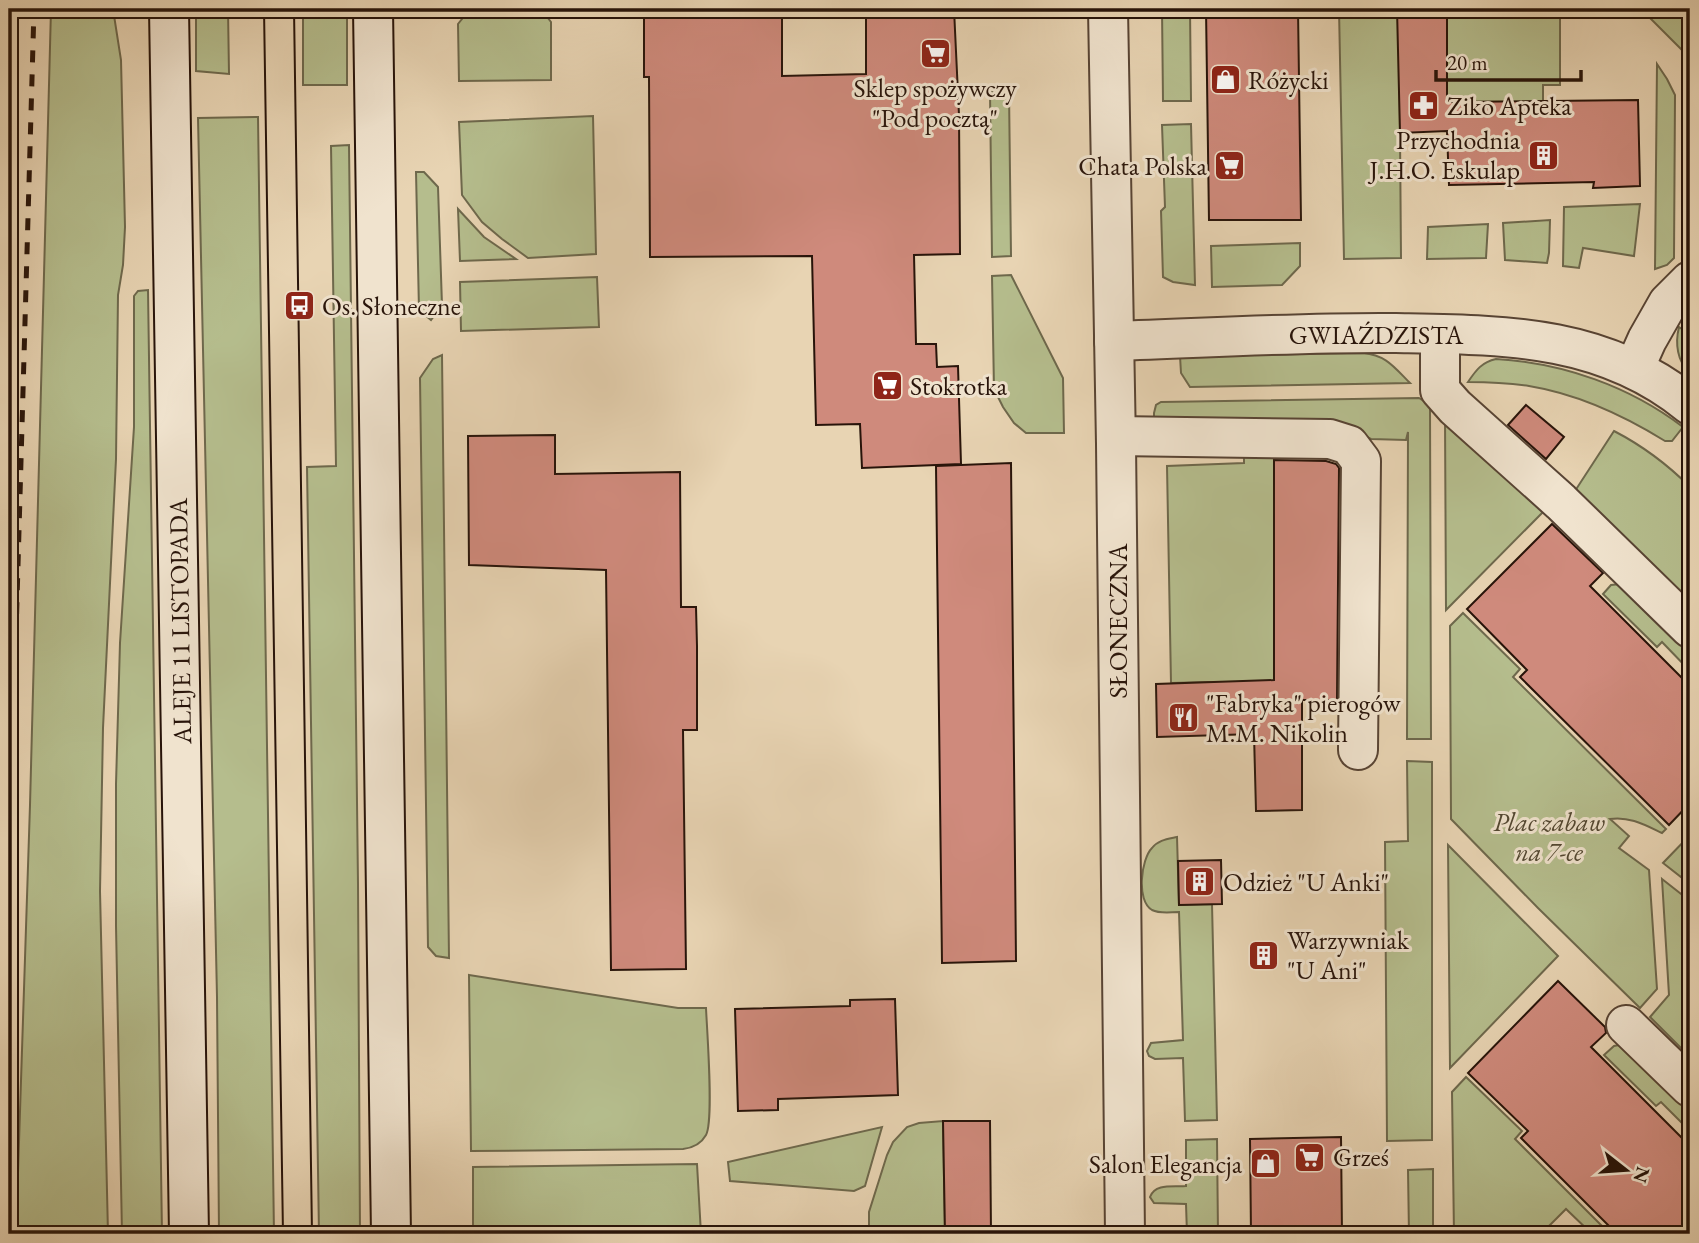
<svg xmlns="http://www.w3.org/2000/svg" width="1699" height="1243" viewBox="0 0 1699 1243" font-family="'EB Garamond',serif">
	<rect width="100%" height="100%" fill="#e8d4b3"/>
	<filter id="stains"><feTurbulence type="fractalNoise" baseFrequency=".00286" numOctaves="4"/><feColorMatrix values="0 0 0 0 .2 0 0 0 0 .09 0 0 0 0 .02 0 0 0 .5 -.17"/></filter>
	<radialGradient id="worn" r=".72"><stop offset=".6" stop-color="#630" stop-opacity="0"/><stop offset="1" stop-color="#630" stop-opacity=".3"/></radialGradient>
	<!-- green -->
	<g fill="#b5bd8d" stroke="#6e684c" stroke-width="2">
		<path d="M 51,9 L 113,9 L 121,60 L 125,227 L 123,265 L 118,295 L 116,459 L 103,728 L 100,891 L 108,1234 L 16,1234 L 30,805 Z"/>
		<path d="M 196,9 L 228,9 L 229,74 L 196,71 Z"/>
		<rect x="303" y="9" width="44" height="76"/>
		<path d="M 1162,9 L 1190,9 L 1191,101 L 1163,101 Z"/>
		<path d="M 1339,9 L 1399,9 L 1401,258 L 1344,259 Z"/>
		<path d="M 1641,9 L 1690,9 L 1690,58 Z"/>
		<path d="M 544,13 L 551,22 L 551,80 L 459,81 L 458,24 L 466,14 Z"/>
		<path d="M 1560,13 L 1560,85 L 1543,85 L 1543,102 L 1451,102 L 1451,98 L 1447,98 L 1447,14 Z"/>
		<path d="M 1657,64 L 1667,79 L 1675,95 L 1674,258 L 1667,265 L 1655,269 Z"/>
		<path d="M 1009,91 L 1011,256 L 992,257 L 990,92 Z"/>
		<path d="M 593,116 L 596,254 L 528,258 L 502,239 L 482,222 L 462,195 L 459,122 Z"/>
		<path d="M 258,117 L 274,1234 L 219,1234 L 217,997 L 198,118 Z"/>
		<path d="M 1191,124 L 1195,285 L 1173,282 L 1163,277 L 1161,211 L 1165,207 L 1162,125 Z"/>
		<path d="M 349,145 L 358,884 L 360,1234 L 319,1234 L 307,467 L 336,466 L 331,146 Z"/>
		<path d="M 416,172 L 424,172 L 438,187 L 442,305 L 431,320 L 419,310 Z"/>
		<path d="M 1640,204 L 1634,256 L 1583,248 L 1579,268 L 1563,266 L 1564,207 Z"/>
		<path d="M 458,209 L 484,237 L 516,259 L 460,261 Z"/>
		<path d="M 1550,220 L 1549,253 L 1547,263 L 1505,260 L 1503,223 Z"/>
		<path d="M 1488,224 L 1486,258 L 1427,259 L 1428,227 Z"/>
		<path d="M 1300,243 L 1300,266 L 1282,285 L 1212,287 L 1211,246 Z"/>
		<path d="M 1011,275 L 1063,378 L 1064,433 L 1026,433 L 1014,423 L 1003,407 L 994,389 L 992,276 Z"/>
		<path d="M 597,277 L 599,327 L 461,331 L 460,282 Z"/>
		<path d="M 148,290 L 162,1234 L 122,1234 L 116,926 L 116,784 L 120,643 L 134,427 L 134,296 L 138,291 Z"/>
		<path d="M 1679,327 L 1690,335 L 1690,373 C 1677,362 1675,343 1679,327 Z"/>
		<path d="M 1363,353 C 1386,355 1394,367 1410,383 L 1190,387 L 1181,373 L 1180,356 Z"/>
		<path d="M 442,355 L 449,958 L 436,956 L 428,947 L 420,378 L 433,359 Z"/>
		<path d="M 1496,359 C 1563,363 1629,386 1683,427 L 1672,441 L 1665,441 C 1623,415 1578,394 1529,386 C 1509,383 1488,382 1468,382 C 1476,370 1482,362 1496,359 Z"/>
		<path d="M 1419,398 L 1430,405 L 1431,739 L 1407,739 L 1408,432 L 1406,440 L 1371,439 L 1357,432 L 1154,423 L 1154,413 L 1156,405 L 1161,402 Z"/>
		<path d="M 1445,417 L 1545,510 L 1446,610 Z"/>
		<path d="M 1614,431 C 1643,446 1667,464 1690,487 L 1690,606 L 1573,494 Z"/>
		<path d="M 1274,449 L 1274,686 L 1208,682 L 1171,683 L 1167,466 L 1244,463 L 1244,451 Z"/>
		<path d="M 1621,584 L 1690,652 L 1690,671 L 1662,642 L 1657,647 L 1603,594 L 1611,585 Z"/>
		<path d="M 1463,613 L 1520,669 L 1513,677 L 1666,829 L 1662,833 C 1645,825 1629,816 1610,819 L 1629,836 L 1619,848 L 1649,870 L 1657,989 L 1640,1008 L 1538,908 L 1451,819 L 1450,626 Z"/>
		<path d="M 1407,761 L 1432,762 L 1432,1140 L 1387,1141 L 1385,842 L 1408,841 Z"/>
		<path d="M 1690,835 L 1690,866 L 1681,877 L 1663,863 Z"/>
		<path d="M 1177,837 L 1179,905 L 1212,904 L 1217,1120 L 1185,1121 L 1183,1058 L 1155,1059 L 1149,1056 L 1147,1051 L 1151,1043 L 1183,1040 L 1179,912 C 1170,912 1160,914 1152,910 C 1136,901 1141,859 1152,848 C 1158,840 1168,839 1177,837 Z"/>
		<path d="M 1448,845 L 1558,956 L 1450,1068 Z"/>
		<path d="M 1662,879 L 1690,901 L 1690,1057 L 1650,1017 L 1669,995 Z"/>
		<path d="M 469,975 L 678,1008 L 706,1008 C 707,1031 714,1121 706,1135 C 701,1144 692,1148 683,1149 L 471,1151 Z"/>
		<path d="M 1624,1044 L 1690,1110 L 1690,1131 L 1661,1102 L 1656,1106 L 1604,1055 L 1614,1046 Z"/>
		<path d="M 1466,1077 L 1522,1131 L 1515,1139 L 1610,1234 L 1592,1234 L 1566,1209 L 1541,1234 L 1454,1234 L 1452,1092 Z"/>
		<path d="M 943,1121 L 945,1234 L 869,1234 L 869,1212 L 887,1155 L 893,1142 L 907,1127 L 919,1123 Z"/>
		<path d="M 882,1127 L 865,1186 L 854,1191 L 730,1181 L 728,1162 Z"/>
		<path d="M 1217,1139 L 1218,1234 L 1187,1234 L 1186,1204 L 1154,1203 L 1150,1197 C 1155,1183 1173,1187 1186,1186 L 1186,1140 Z"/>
		<path d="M 697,1164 L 701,1234 L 473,1234 L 473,1167 Z"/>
		<path d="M 1433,1169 L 1433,1234 L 1409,1234 L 1408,1170 Z"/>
	</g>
	<!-- building -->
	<g fill="#cf8a7c" stroke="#28140a" stroke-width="2">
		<path d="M 644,9 L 782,9 L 782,76 L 866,74 L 866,9 L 954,9 L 959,115 L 960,254 L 914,255 L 916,344 L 936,344 L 937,367 L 958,366 L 961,464 L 862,468 L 860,424 L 816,425 L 812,256 L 650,257 L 649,77 L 644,77 Z"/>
		<path d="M 1206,9 L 1298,9 L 1301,220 L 1209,220 Z"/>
		<path d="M 1397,9 L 1447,9 L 1447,102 L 1638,100 L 1640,186 L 1593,188 L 1594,182 L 1449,185 L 1447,131 L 1400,133 Z"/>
		<path d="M 1526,405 L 1564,437 L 1546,459 L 1508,425 Z"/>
		<path d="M 555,435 L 555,474 L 680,472 L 681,607 L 696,607 L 697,646 L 697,730 L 683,730 L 686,969 L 611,970 L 606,570 L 469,565 L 468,436 Z"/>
		<path d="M 1274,460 L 1326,461 L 1336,464 L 1339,468 L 1337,700 L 1302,700 L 1302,810 L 1256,811 L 1254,734 L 1157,737 L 1156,684 L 1274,680 Z"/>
		<path d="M 1011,463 L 1016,961 L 942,963 L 936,466 Z"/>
		<path d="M 1552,524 L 1603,573 L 1590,586 L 1690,686 L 1690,803 L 1669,825 L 1520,677 L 1527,670 L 1467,609 Z"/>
		<path d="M 1221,860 L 1222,904 L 1179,905 L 1178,861 Z"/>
		<path d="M 1558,981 L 1605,1027 L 1606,1033 L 1591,1047 L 1690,1146 L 1690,1234 L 1617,1234 L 1521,1138 L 1528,1131 L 1468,1073 Z"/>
		<path d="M 895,999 L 898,1095 L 778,1099 L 778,1110 L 738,1111 L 735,1009 L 850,1006 L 850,1000 Z"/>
		<path d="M 943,1121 L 990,1121 L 991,1234 L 945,1234 Z"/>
		<path d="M 1341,1137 L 1342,1234 L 1251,1234 L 1250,1139 Z"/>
	</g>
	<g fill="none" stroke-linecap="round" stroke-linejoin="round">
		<defs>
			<g id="street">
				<path d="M 1108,9 L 1116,444 L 1125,1234"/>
				<path d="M 1440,334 L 1440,390 L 1455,407 L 1561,502 L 1690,628"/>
				<path d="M 1114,341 C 1208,338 1302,332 1396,333 C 1503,335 1603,334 1690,405"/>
				<path d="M 1634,369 L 1647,340 L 1668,303 L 1690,281"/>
				<path d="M 1116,436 L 1330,439 L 1349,445 L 1361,461 L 1358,750"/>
				<path d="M 1626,1025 L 1690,1087"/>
			</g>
			<g id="secondary">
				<path d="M 169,9 L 189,1234"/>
				<path d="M 373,9 L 391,1234"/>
			</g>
		</defs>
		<!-- street casing -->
		<use href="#street" stroke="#584434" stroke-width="42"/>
		<!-- secondary casing -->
		<use href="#secondary" stroke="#28140a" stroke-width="42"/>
		<!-- street -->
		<use href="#street" stroke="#f0e3ce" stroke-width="38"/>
		<!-- secondary -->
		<use href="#secondary" stroke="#f0e3ce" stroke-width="38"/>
		<!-- tram -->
		<g stroke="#28140a" stroke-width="2">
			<path d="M 264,9 L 283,1234"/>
			<path d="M 294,9 L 312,1234"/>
		</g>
		<!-- rail -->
		<path stroke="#28140a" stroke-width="5" stroke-dasharray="12 12" stroke-linecap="butt" d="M 9,878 L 34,9"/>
	</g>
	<!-- icons -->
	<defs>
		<symbol id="supermarket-square" viewBox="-11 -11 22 22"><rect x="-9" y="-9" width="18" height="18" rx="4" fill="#8f2418" stroke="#f0e3ce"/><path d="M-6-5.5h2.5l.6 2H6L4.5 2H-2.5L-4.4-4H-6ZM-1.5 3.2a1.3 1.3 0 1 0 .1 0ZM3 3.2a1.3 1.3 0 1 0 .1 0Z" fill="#fff"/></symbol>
		<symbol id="shop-square" viewBox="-11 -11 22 22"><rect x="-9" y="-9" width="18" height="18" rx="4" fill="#8f2418" stroke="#f0e3ce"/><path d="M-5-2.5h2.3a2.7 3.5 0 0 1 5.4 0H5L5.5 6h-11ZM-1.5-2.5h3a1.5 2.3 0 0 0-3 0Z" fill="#fff"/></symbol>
		<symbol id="pharmacy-square" viewBox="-11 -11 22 22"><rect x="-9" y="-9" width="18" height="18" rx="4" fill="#8f2418" stroke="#f0e3ce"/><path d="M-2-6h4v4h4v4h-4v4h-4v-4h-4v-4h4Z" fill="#fff"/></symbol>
		<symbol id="building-square" viewBox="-11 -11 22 22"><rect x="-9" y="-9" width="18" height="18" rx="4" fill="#8f2418" stroke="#f0e3ce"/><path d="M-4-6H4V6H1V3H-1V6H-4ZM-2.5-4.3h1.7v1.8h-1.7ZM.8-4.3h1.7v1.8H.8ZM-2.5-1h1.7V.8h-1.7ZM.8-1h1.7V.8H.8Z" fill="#fff"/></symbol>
		<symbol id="bus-square" viewBox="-11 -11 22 22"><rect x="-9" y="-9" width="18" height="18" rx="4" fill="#8f2418" stroke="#f0e3ce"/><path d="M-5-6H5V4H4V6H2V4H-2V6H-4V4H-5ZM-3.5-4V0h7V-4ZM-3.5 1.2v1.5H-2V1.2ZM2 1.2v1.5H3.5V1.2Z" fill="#fff"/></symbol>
		<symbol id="restaurant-square" viewBox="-11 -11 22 22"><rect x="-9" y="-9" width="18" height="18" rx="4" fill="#8f2418" stroke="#f0e3ce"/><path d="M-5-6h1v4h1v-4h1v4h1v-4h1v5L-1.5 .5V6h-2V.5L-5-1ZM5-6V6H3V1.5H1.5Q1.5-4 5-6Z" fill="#fff"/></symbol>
	</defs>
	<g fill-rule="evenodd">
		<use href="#supermarket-square" x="918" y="36" width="35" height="35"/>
		<use href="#shop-square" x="1208" y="62" width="35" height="35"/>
		<use href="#pharmacy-square" x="1406" y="88" width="35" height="35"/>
		<use href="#building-square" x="1526" y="138" width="35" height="35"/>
		<use href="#supermarket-square" x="1212" y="148" width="35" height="35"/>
		<use href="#bus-square" x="282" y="288" width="35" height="35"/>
		<use href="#supermarket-square" x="870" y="368" width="35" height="35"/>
		<use href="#restaurant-square" x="1166" y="700" width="35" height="35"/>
		<use href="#building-square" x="1182" y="864" width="35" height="35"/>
		<use href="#building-square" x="1246" y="938" width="35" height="35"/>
		<use href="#supermarket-square" x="1292" y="1140" width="35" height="35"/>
		<use href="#shop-square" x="1248" y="1146" width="35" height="35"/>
	</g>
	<g text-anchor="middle" stroke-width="6" stroke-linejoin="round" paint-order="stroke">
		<!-- poi labels -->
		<g font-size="26" fill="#28140a" stroke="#f0e3ce" text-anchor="start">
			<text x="1248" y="89">Różycki</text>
			<text x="935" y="97" text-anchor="middle">Sklep spożywczy<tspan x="935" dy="30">"Pod pocztą"</tspan></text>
			<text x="1447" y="115">Ziko Apteka</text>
			<text x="1520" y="149" text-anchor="end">Przychodnia<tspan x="1520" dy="30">J.H.O. Eskulap</tspan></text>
			<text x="1207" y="175" text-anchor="end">Chata Polska</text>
			<text x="322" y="315">Os. Słoneczne</text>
			<text x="910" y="395">Stokrotka</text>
			<text x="1206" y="712">"Fabryka" pierogów<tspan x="1206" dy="30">M.M. Nikolin</tspan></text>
			<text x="1223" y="891">Odzież "U Anki"</text>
			<text x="1287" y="949">Warzywniak<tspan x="1287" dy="30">"U Ani"</tspan></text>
			<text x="1333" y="1166">Grześ</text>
			<text x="1242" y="1173" text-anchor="end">Salon Elegancja</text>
		</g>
		<!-- street labels -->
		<g font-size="26" fill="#28140a" stroke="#f0e3ce">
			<text x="1376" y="344">GWIAŹDZISTA</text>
			<text transform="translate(180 621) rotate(-91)" y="9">ALEJE 11 LISTOPADA</text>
			<text transform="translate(1118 621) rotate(-90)" y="9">SŁONECZNA</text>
		</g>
		<!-- park labels -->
		<g font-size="26" font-style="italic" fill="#524731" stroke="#f0e3ce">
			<text x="1549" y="831">Plac zabaw<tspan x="1549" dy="30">na 7-ce</tspan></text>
		</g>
	</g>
	<!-- margin -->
	<rect width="1699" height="1243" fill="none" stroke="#e8d4b3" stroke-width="35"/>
	<rect x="10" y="10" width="1678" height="1222" fill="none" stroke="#28140a" stroke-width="3.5"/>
	<rect x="18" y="18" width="1664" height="1208" fill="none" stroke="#28140a" stroke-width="2"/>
	<!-- north arrow -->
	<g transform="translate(1626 1170) rotate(107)" stroke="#f0e3ce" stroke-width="5" paint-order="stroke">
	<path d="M0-5L12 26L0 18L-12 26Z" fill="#28140a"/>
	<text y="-10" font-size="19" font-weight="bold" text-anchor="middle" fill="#28140a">N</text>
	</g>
	<!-- scale -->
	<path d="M1436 70v10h145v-10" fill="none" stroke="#28140a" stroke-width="3.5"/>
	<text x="1447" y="70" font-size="21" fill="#28140a" stroke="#f0e3ce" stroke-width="5" paint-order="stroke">20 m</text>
	<rect width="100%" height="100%" filter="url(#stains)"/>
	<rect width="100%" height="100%" fill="url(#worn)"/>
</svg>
